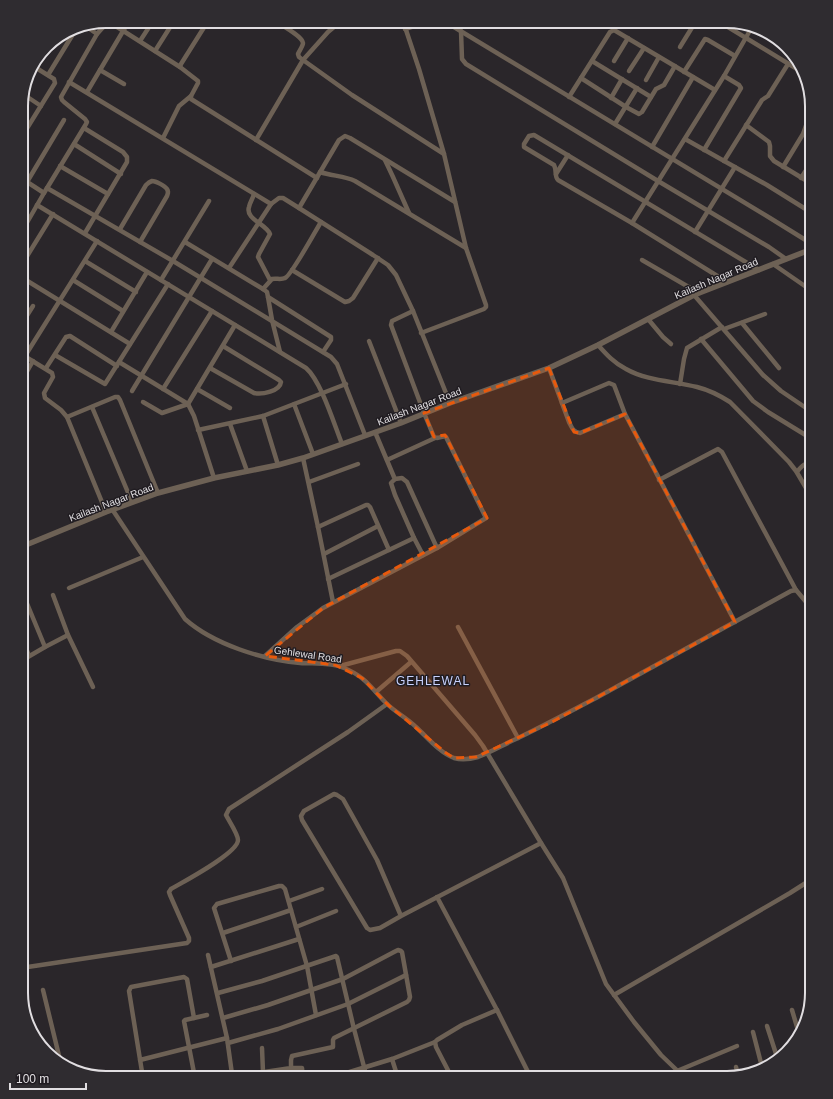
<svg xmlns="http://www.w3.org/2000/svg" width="833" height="1099" viewBox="0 0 833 1099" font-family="Helvetica,sans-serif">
	<rect width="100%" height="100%" fill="#2a262a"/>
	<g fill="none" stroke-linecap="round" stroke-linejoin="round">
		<!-- minor -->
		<g stroke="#6d6155" stroke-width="4.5">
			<path d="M 208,21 L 181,64 L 180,67 L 198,81 L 198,83 L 191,96 L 191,99 L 317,178"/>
			<path d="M 275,21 C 281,25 302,36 303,43 C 303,46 299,51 298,54 L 299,57 L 303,60 L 352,95 L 444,154"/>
			<path d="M 403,21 L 419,69 L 444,154 L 466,248 L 486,305 L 486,307 L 484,309 L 421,333"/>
			<path d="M 444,21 L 770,218 L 812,244"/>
			<path d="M 718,21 L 802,72"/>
			<path d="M 84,25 L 97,34"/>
			<path d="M 405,29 L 430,21"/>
			<path d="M 461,31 L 462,59 L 466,64 L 658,181 L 769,247 L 786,259"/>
			<path d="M 140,41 L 153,21"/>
			<path d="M 680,47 L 696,21"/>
			<path d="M 155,51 L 174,21"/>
			<path d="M 592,61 L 651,97"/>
			<path d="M 614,61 L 628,38"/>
			<path d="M 100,70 L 124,84"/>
			<path d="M 629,71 L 644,48"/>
			<path d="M 684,72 L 705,39 L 708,40 L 735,56"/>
			<path d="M 28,74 L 39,56"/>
			<path d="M 48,75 L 78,26"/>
			<path d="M 581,78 L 626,107 L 639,114 L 642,112 L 656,89 L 664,85 L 675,66"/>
			<path d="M 646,80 L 659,57"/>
			<path d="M 69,82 L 271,204"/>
			<path d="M 87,92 L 129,21"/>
			<path d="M 23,94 L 41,106"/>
			<path d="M 569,97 L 610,32 L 614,30 L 715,90"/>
			<path d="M 611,98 L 622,79"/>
			<path d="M 615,124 L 637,88"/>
			<path d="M 746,125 L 769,142 L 770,146 L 770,156 L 774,161 L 812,184"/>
			<path d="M 84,128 L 123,152 L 127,157 L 127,162 L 85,233"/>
			<path d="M 21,138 L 55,83 L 54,79 L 33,66"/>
			<path d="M 163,138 L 179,106 L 191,96"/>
			<path d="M 685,139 L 767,185 L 812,213"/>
			<path d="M 256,140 L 303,60 L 328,32 L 334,27 L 346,21"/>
			<path d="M 74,144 L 121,174"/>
			<path d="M 652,147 L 693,77"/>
			<path d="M 704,150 L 741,88 L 739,85 L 724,76"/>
			<path d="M 385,160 L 393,177 L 409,213"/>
			<path d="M 724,161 L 762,100 L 768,96 L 788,64"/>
			<path d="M 60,166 L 108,194"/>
			<path d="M 783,167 L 803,134 L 808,120 L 812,112"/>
			<path d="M 320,172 C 332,176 345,176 355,181 L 466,248"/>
			<path d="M 556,174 L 568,155"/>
			<path d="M 21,178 L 44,193"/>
			<path d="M 801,178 L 812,161"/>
			<path d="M 27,182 L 64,120"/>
			<path d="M 47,188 L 173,261 L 331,357 L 337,364 L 365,435"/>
			<path d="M 254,194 C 253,198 250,202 249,207 C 245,219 266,224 270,234 L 259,254 L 258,257 L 270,280"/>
			<path d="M 37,205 L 306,368 C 321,381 334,424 342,444"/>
			<path d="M 299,208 L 339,140 L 345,136 L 350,138 L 455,202"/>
			<path d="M 632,223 L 724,76 L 752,27"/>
			<path d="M 120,229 L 146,185 C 148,183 149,182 152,181 C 156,181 165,186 167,189 C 169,192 168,193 167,196 L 140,242"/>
			<path d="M 695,232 L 735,167"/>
			<path d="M 21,233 L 44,193 L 86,124 L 87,122 L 85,119 L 64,102 L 62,100 L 61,97 L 97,34 L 105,25 L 111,24 L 114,25 L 180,67"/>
			<path d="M 185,242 L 263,289 L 267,292 L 268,297 L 272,320 L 280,352"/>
			<path d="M 642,260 L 699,293"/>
			<path d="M 85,261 L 136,292"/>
			<path d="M 773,264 L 812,291"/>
			<path d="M 21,266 L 53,214"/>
			<path d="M 229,268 L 271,204 L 279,198 L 283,198 L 299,208 L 373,255 L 388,265 L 396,275 L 413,311 L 450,403"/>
			<path d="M 292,270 L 345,302 L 349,301 L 353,298 L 378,258"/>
			<path d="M 21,277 L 130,344"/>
			<path d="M 73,280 L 123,311"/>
			<path d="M 161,280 L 209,201"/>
			<path d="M 727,282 L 632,223 L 558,180 C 554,176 557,170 554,165 L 524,147 L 524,144 L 529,136 L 534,135 L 759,270"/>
			<path d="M 263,289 L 272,279 C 276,278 281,280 285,278 C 291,276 316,230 321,222"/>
			<path d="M 694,295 L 763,375 L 781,391 L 812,412"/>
			<path d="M 268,297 L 331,337 L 331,340 L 323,352"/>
			<path d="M 648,319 L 663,337 L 671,344"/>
			<path d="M 742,323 L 779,368"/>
			<path d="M 21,325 L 33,306"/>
			<path d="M 724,329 L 765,314"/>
			<path d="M 111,332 L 147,272"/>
			<path d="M 701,339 L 753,401 L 768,412 L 812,439"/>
			<path d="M 369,341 L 401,423"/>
			<path d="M 598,345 C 606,354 614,363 626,369 C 647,381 673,381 697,387 C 709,390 719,395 730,402 L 789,462 L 796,471 L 812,498"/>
			<path d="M 21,354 L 52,373 L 53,377 L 44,393 L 45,398 L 61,410 L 67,417 L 106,512"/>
			<path d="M 55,355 L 105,384 L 168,284"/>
			<path d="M 25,356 L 97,241"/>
			<path d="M 119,362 L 188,404 L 194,416 L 214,478"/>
			<path d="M 46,368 L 66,337 L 70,336 L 117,366"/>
			<path d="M 210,368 L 254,393 C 262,395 280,391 281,382 L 279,380 L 223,346"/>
			<path d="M 549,368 L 569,422 C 572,428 573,432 580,433 L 625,414"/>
			<path d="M 21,382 L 33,361"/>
			<path d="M 680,384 L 684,359 L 687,348 L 722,327"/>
			<path d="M 163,389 L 212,311"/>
			<path d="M 197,389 L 230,408"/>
			<path d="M 132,391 L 212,259"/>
			<path d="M 143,402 L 162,413 L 188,404 L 235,325"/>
			<path d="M 562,403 L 609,383 L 614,385 L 625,414 L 735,622"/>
			<path d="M 294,404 L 313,454"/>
			<path d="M 92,407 L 132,502"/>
			<path d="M 263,416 L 278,465"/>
			<path d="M 67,417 L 115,397 L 118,397 L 120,400 L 158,493"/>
			<path d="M 230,424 L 247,471"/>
			<path d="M 198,430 L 263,416 L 346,384"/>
			<path d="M 375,432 L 394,477 L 395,479 L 391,483 L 395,495 L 414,538 L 423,555"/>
			<path d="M 21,444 L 22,443"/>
			<path d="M 303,458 L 318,527 L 333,602"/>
			<path d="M 387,460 L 435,438"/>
			<path d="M 797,472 C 801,467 805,461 812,465"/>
			<path d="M 395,479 L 402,478 L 407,482 L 437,548"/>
			<path d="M 659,480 L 718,449 L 722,452 L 796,590"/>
			<path d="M 309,482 L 358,464"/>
			<path d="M 112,509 L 185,619 C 213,644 263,660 300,663 C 314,664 331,662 344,668 C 366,677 371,688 386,703 C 395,712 407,718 416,727 C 427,737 440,753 454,758 C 461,760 471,759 478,757 C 491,752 503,745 516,739 C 543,726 569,712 596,698 C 661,662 726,627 791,591 L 796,590 L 812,609"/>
			<path d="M 318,527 L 366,505 L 368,505 L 370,507 L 389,550"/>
			<path d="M 21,529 L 28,544"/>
			<path d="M 324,554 L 378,526"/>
			<path d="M 328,579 L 414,538"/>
			<path d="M 69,588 L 143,557"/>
			<path d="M 21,589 L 45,647"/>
			<path d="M 53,595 L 68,635 L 93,687"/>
			<path d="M 458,627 L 518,738"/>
			<path d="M 23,640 L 29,656"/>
			<path d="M 265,656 L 297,627 L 323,608 L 437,548 L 486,518 L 485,516 L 446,437 C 442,435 439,440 434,437 L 424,413 L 391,325 L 392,321 L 413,311"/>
			<path d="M 21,661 L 45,647 L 68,635"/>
			<path d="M 340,666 L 396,651 L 400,651 L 407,656 L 475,735 L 483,746 L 541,843 L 563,878 L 606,984 L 634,1022 L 661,1055 L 685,1078"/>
			<path d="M 376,692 L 411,662"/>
			<path d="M 437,897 L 497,1010 L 531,1078"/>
			<path d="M 289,901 L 322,889"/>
			<path d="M 401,916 L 380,928 L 370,930 L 367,928 L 302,820 L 301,816 L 304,811 L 334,794 L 337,795 L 343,799 L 377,860 L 401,916 L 541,843"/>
			<path d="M 296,927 L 336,911"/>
			<path d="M 223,933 L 291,910"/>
			<path d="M 208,955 L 227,1038 L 232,1074 L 232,1077 L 226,1078"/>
			<path d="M 231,961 L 214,908 L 217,904 L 279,886 L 282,886 L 285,889 L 307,966 L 316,1015"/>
			<path d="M 211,967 L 299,939"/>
			<path d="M 21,968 L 187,943 L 189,941 L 189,938 L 170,895 L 169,892 L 171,889 C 183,882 238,853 238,840 C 238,834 229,821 226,815 L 229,809 L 348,732 L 387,704"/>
			<path d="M 43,990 L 61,1064"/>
			<path d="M 218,993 L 262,981 L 336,956 L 337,957 L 354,1029 L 367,1078"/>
			<path d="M 614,995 L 790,893 L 812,879"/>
			<path d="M 792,1010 L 800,1037"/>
			<path d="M 223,1018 L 268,1005 L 343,979 L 394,952 L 398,950 L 401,951 L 402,952 L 410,997 L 409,1000 L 407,1002 L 334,1038 L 333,1040 L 333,1047 L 292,1056 L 291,1060 L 291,1068 L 232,1077"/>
			<path d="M 767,1026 L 778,1060"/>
			<path d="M 753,1032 L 762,1067"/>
			<path d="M 228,1043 L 278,1029 L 348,1004 L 406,975"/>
			<path d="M 262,1048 L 263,1072"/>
			<path d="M 392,1059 L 398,1078"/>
			<path d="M 140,1060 L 227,1038"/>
			<path d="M 736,1067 L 738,1075"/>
			<path d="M 291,1068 L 302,1068 L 303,1078"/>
			<path d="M 82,1070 L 82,1072"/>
			<path d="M 677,1071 L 737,1046"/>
			<path d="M 143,1078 L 129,991 L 131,987 L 184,977 L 187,979 L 194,1018"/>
			<path d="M 195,1078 L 184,1021 L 185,1020 L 207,1015"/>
			<path d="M 330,1078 L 392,1059 L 435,1042"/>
			<path d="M 452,1078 L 436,1047 L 435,1042 L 437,1040 L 462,1025 L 497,1010"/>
		</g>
		<!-- tertiary -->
		<path stroke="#6d6155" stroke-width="5.5" d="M 21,547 L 106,512 L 158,493 L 214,478 L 278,465 L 303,458 L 401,423 L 450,403 L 549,368 L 598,345 L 694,295 L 812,249"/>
	</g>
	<!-- marked area -->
	<path fill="#e8590c" fill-opacity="0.2" stroke="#e8590c" stroke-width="3" stroke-dasharray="8 5" stroke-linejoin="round" d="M 549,368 L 574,432 L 580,433 L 625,414 L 735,622 L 552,722 L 476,757 L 454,758 L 446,753 L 387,704 L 362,678 L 335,665 L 265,656 L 323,608 L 487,518 L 445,435 L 434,437 L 424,413 Z"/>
	<g text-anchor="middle" stroke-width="3" stroke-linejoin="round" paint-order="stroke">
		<!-- street labels -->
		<g font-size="10" fill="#e1dee1" stroke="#201c21">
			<text transform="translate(716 278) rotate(-23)" y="4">Kailash Nagar Road</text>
			<text transform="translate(419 406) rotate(-21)" y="4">Kailash Nagar Road</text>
			<text transform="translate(111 502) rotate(-21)" y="4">Kailash Nagar Road</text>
			<text transform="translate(308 654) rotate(8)" y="4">Gehlewal Road</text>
		</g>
		<!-- quarter labels -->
		<g font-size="12" letter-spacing="1" fill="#c9d2fd" stroke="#201c21">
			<text x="433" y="685">GEHLEWAL</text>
		</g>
	</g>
	<!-- crop -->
	<path d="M0 0H833V1099H0ZM106 28H727A78 78 0 0 1 805 106V993A78 78 0 0 1 727 1071H106A78 78 0 0 1 28 993V106A78 78 0 0 1 106 28Z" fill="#2f2c30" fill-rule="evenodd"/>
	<path fill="none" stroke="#e1dee1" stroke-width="2" d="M106 28H727A78 78 0 0 1 805 106V993A78 78 0 0 1 727 1071H106A78 78 0 0 1 28 993V106A78 78 0 0 1 106 28Z"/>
	<!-- scale -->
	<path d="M10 1083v6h76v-6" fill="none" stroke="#e1dee1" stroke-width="2"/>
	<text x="16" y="1083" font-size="12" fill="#e1dee1" stroke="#201c21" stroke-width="3" paint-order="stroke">100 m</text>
</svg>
